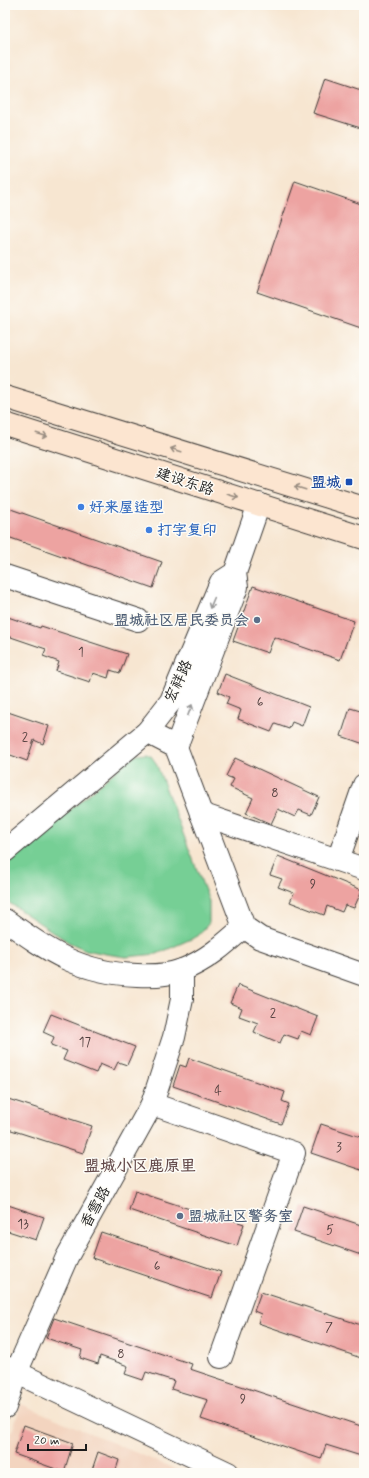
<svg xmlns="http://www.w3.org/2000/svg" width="369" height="1478" viewBox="0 0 369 1478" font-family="Mynerve,'LXGW WenKai TC',sans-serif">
	<rect width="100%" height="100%" fill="#fdfcf7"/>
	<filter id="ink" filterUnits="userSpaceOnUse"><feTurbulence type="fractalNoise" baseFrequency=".025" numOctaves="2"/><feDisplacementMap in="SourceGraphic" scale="8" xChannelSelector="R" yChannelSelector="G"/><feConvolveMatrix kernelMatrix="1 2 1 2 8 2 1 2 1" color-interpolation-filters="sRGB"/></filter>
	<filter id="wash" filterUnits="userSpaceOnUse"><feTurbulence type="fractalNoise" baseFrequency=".012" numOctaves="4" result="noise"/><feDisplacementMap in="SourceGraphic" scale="16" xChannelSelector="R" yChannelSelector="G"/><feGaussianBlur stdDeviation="0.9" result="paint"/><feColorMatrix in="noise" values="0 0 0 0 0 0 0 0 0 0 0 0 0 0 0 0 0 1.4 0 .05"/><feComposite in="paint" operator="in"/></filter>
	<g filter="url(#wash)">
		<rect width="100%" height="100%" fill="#f7e6d1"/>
		<!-- built -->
		<path fill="#f3d4bf" d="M 21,1404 L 184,1473 L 5,1473 L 5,1453 Z"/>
		<!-- green -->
		<path fill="#76cf95" stroke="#497658" d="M 146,754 L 151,756 L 156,763 L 209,901 L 209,923 L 198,936 L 157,954 L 126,957 L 106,954 L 86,950 L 68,942 L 5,900 L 5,866 L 126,762 L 137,755 Z"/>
		<g id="blocks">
			<!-- building -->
			<g fill="#eda3a1">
				<path d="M 325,78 L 364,91 L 364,129 L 313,113 Z"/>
				<path d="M 295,181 L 364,205 L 364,329 L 257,292 Z"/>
				<path d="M 5,507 L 162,562 L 153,588 L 5,536 Z"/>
				<path d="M 253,586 L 354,621 L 340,660 L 274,637 L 268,653 L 233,641 Z"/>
				<path d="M 5,616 L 40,628 L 41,626 L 127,654 L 120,673 L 110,670 L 108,678 L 93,673 L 90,682 L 56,671 L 59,662 L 43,656 L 46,649 L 5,635 Z"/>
				<path d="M 225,674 L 309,707 L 302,726 L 292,722 L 289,729 L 275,724 L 271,732 L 238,719 L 241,710 L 226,704 L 229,697 L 218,692 Z"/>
				<path d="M 350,708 L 364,712 L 364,744 L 341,736 Z"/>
				<path d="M 5,711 L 49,726 L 43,744 L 34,740 L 27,761 L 5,753 Z"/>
				<path d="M 235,758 L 319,797 L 311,815 L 299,810 L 295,817 L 278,809 L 271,824 L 246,813 L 253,798 L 230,787 L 234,779 L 226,776 Z"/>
				<path d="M 278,856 L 362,890 L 354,908 L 345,905 L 342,912 L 327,906 L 324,915 L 290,902 L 294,893 L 278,887 L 282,879 L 270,875 Z"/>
				<path d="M 238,985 L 318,1017 L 311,1035 L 301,1031 L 298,1039 L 284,1034 L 280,1043 L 254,1032 L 258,1023 L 239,1016 L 242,1008 L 230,1003 Z"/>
				<path d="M 51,1014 L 135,1047 L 127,1065 L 118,1062 L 114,1070 L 100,1064 L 96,1073 L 63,1060 L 67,1051 L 51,1045 L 54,1037 L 43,1032 Z"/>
				<path d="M 189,1058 L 285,1092 L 282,1101 L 289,1104 L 281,1124 L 173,1086 L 180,1065 L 186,1067 Z"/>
				<path d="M 5,1098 L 92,1126 L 83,1153 L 5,1128 Z"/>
				<path d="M 321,1124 L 364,1138 L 364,1171 L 311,1153 Z"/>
				<path d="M 135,1191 L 208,1215 L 209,1212 L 244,1224 L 237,1246 L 129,1210 Z"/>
				<path d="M 5,1204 L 44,1217 L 36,1240 L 5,1230 Z"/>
				<path d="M 303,1206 L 364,1226 L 364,1256 L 294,1232 Z"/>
				<path d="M 101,1232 L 221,1272 L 212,1298 L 92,1258 Z"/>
				<path d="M 261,1292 L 364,1326 L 364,1359 L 258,1323 L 261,1314 L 254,1311 Z"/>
				<path d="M 54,1318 L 192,1364 L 190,1369 L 364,1427 L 364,1448 L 361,1456 L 326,1445 L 321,1459 L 201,1419 L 208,1400 L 171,1389 L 174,1381 L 146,1372 L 143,1380 L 125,1374 L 128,1366 L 100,1356 L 98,1364 L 80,1358 L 82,1350 L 46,1338 Z"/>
				<path d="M 24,1425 L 73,1443 L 64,1472 L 14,1454 Z"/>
				<path d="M 98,1452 L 119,1460 L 115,1473 L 91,1473 Z"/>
			</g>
		</g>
	</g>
	<g filter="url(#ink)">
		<use href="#blocks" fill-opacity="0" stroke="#3d3a37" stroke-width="1"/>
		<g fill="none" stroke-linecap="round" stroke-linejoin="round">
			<defs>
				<g id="minor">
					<path d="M 5,576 L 138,620"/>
					<path d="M 147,732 L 176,747 L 244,927 L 260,938 L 364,975"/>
					<path d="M 176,747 L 237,587 L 235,573"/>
					<path d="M 201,814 L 364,869"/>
					<path d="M 5,851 L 147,732 L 171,701 L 221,582 L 235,573 L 259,504"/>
					<path d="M 338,860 L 364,785"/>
					<path d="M 5,920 C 50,952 80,973 137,975 C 152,976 168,975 182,970 C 206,961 225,944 244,927"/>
					<path d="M 152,1104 L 294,1153 L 221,1357"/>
					<path d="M 5,1367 L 228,1473"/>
					<path d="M 5,1407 L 16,1373 L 67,1257 L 152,1104 L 174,1037 L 182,999 L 182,970"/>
				</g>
				<g id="secondary">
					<path d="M 5,397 L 364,508"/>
					<path d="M 5,424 L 364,538"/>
				</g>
			</defs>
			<!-- minor casing -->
			<use href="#minor" stroke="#3d3a37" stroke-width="24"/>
			<!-- secondary casing -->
			<use href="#secondary" stroke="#3d3a37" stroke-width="24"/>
			<!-- minor -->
			<use href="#minor" stroke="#fff" stroke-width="22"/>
			<!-- secondary -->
			<use href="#secondary" stroke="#fce5d0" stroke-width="22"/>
		</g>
		<!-- one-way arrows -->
		<defs><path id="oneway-shaft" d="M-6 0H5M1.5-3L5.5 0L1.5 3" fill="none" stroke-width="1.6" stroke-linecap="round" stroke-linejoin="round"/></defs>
		<g stroke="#978b7f">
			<use href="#oneway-shaft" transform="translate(42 435) rotate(17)"/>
			<use href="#oneway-shaft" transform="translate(176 450) rotate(-163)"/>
			<use href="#oneway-shaft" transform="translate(300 488) rotate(-163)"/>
			<use href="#oneway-shaft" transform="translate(233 496) rotate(18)"/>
		</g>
		<g stroke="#999">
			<use href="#oneway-shaft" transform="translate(212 603) rotate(113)"/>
			<use href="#oneway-shaft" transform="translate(190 710) rotate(-69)"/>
		</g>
	</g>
	<!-- markers -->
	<rect fill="#1a4fb4" stroke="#fdfcf7" stroke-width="1.5" x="345" y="478" width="8" height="8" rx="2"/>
	<g fill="#3f7fe0" stroke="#fdfcf7" stroke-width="1.5">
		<circle cx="81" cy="507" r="4"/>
		<circle cx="149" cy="530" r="4"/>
	</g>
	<g fill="#5c6f8a" stroke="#fdfcf7" stroke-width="1.5">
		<circle cx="257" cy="620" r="4"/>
		<circle cx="180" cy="1216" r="4"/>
	</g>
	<g text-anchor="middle" stroke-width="3" stroke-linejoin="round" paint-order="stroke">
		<!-- number labels -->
		<g font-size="13" fill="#503e3d">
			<text x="81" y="656">1</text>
			<text x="260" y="706">6</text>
			<text x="25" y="741">2</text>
			<text x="275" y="797">8</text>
			<text x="313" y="888">9</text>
			<text x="273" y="1017">2</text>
			<text x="85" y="1046">17</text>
			<text x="218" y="1095">4</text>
			<text x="339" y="1151">3</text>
			<text x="23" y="1228">13</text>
			<text x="330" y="1234">5</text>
			<text x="157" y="1270">6</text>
			<text x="329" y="1331">7</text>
			<text x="121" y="1358">8</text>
			<text x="243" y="1403">9</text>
		</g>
		<!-- street labels -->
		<g font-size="15" fill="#1c1c1c" stroke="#fdfcf7">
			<text transform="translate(185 481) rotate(18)" y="5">建设东路</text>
			<text transform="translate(178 681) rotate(-65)" y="5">宏祥路</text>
			<text transform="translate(95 1207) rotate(-61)" y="5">香雪路</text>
		</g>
		<!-- transit labels -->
		<g font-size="15" font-weight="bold" fill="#164399" stroke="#fdfcf7" text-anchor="end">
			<text x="341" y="487">盟城</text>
		</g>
		<!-- shop labels -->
		<g font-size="15" font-weight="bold" fill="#366cbe" stroke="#fdfcf7" text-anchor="start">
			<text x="89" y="512">好来屋造型</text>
			<text x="157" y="535">打字复印</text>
		</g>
		<!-- service labels -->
		<g font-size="15" font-weight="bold" fill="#4e5e75" stroke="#fdfcf7" text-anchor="end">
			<text x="249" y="625">盟城社区居民委员会</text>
			<text x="188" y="1221" text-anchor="start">盟城社区警务室</text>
		</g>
		<!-- neighbourhood labels -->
		<g font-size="16" font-weight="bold" fill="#654b4b" stroke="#fdfcf7">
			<text x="140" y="1171">盟城小区鹿原里</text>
		</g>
	</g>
	<!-- margin -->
	<rect width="369" height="1478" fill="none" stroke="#fdfcf7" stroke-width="20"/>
	<!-- scale -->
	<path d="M28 1444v6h58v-6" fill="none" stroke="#1c1c1c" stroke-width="2"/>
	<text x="34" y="1444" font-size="12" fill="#1c1c1c" stroke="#fdfcf7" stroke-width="3" paint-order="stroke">20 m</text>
</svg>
